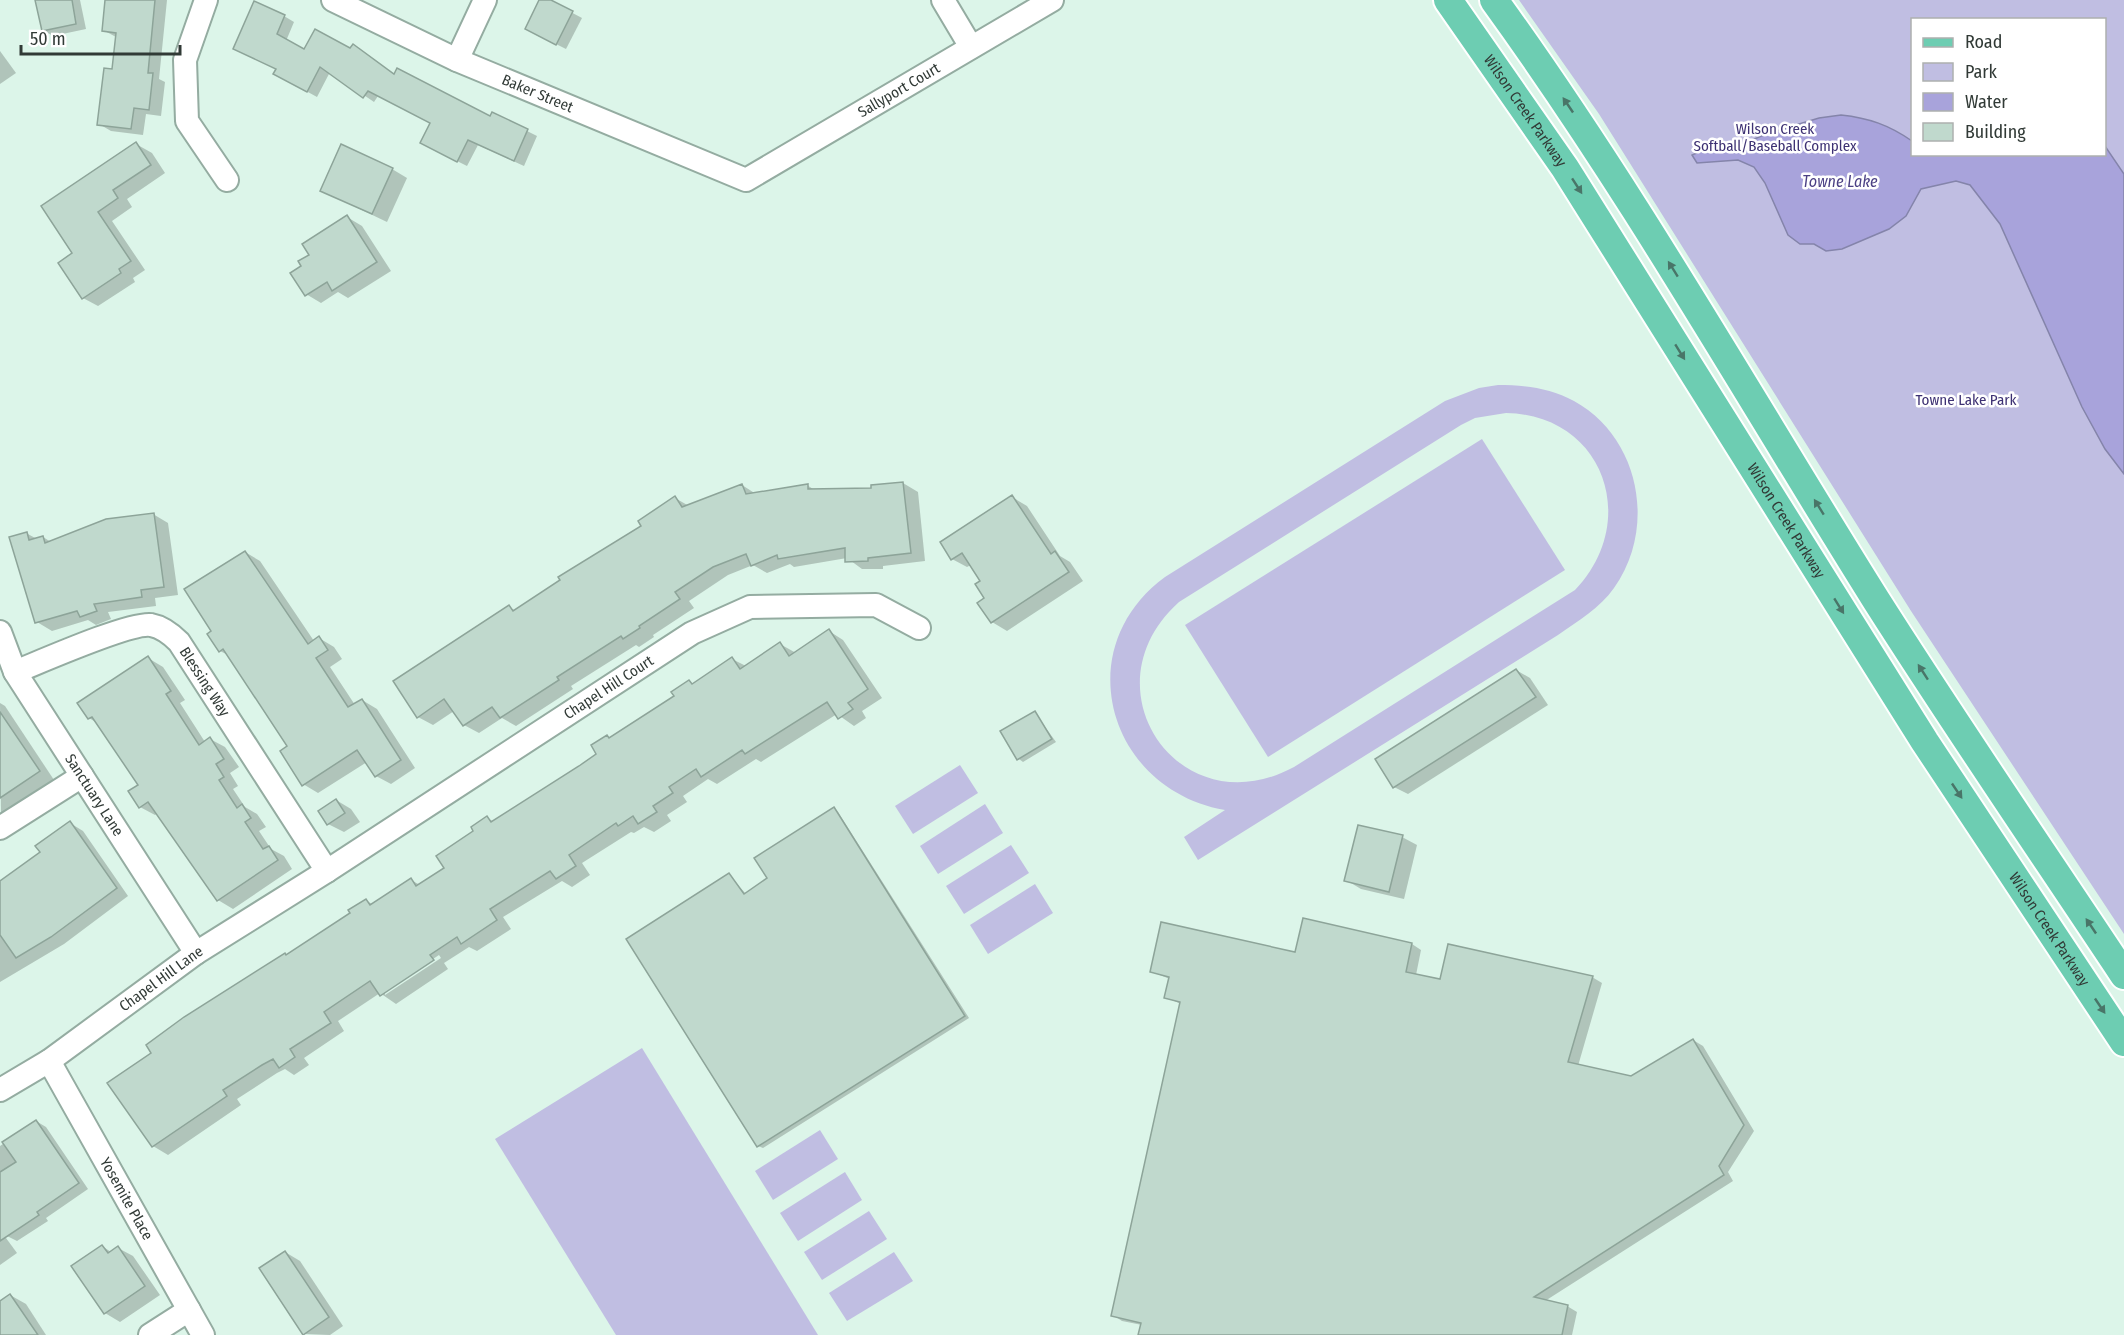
<svg xmlns="http://www.w3.org/2000/svg" width="2124" height="1335" viewBox="0 0 2124 1335" font-family="'Fira Sans Condensed',sans-serif">
	<rect width="100%" height="100%" fill="#dcf5e9"/>
	<!-- green -->
	<g fill="#c0bee2" fill-rule="evenodd">
		<path d="M 1519,0 L 2124,0 L 2124,934 L 1911,611 L 1599,114 ZM 1912,20 L 2104,20 L 2104,154 L 1912,154 Z"/>
		<path d="M 1498,385 C 1524,385 1550,388 1574,401 C 1640,437 1657,528 1614,588 C 1600,608 1578,621 1558,635 L 1198,860 L 1184,837 L 1225,810 C 1109,790 1067,649 1165,577 L 1445,401 L 1479,388 ZM 1506,413 C 1604,415 1641,521 1575,590 L 1294,767 C 1180,829 1083,688 1179,602 L 1461,425 L 1475,418 Z"/>
		<path d="M 1482,439 L 1565,570 L 1268,757 L 1185,625 Z"/>
		<path d="M 960,765 L 978,793 L 913,834 L 895,806 Z"/>
		<path d="M 985,804 L 1003,833 L 938,874 L 920,846 Z"/>
		<path d="M 1011,845 L 1029,873 L 964,914 L 946,886 Z"/>
		<path d="M 1035,884 L 1053,913 L 988,954 L 970,925 Z"/>
		<path d="M 642,1048 L 818,1335 L 616,1335 L 495,1139 Z"/>
		<path d="M 820,1130 L 838,1159 L 773,1200 L 755,1171 Z"/>
		<path d="M 845,1172 L 862,1200 L 798,1241 L 780,1213 Z"/>
		<path d="M 869,1211 L 887,1239 L 822,1280 L 804,1252 Z"/>
		<path d="M 894,1252 L 913,1281 L 847,1321 L 829,1293 Z"/>
	</g>
	<!-- water -->
	<path fill="#a8a3db" stroke="#8484aa" stroke-width="1.5" d="M 1841,115 C 1869,118 1889,125 1912,141 L 1912,154 L 2104,154 L 2105,146 L 2124,174 L 2124,474 L 2105,449 L 2082,407 L 2000,224 L 1970,185 L 1956,181 L 1921,189 L 1906,216 L 1889,229 L 1842,249 L 1826,251 L 1814,244 L 1800,244 L 1788,235 L 1765,183 L 1754,167 L 1738,160 L 1697,163 L 1692,155 L 1706,149 L 1736,147 L 1766,134 L 1819,118 Z"/>
	<!-- shadow -->
	<g fill="#0003" fill-rule="evenodd">
		<path d="M 37,0 L 80,0 L 86,29 L 53,36 L 43,30 Z"/>
		<path d="M 106,0 L 167,0 L 159,79 L 165,82 L 161,116 L 146,114 L 143,135 L 111,131 L 99,124 L 113,70 L 116,37 L 103,30 Z"/>
		<path d="M 541,0 L 548,0 L 582,18 L 566,49 L 536,34 Z"/>
		<path d="M 284,16 L 294,22 L 286,41 L 305,51 L 363,51 L 395,75 L 491,118 L 493,114 L 537,136 L 524,166 L 478,145 L 467,166 L 431,148 L 431,123 L 378,96 L 374,102 L 330,72 L 317,97 L 275,74 L 277,69 L 244,54 Z"/>
		<path d="M 0,51 L 16,73 L 0,84 Z"/>
		<path d="M 136,144 L 152,153 L 165,173 L 127,199 L 132,207 L 112,221 L 145,270 L 133,278 L 135,282 L 98,306 L 83,298 L 74,254 Z"/>
		<path d="M 392,169 L 407,178 L 387,222 L 322,191 Z"/>
		<path d="M 347,217 L 362,226 L 391,271 L 348,298 L 338,292 L 321,303 L 306,294 L 303,267 Z"/>
		<path d="M 903,483 L 918,492 L 925,561 L 883,566 L 883,569 L 862,569 L 847,558 L 794,567 L 790,564 L 767,573 L 753,565 L 728,575 L 689,601 L 694,608 L 653,635 L 654,637 L 639,647 L 636,645 L 571,686 L 573,689 L 516,726 L 502,718 L 479,733 L 464,725 L 454,711 L 433,725 L 418,717 L 509,607 L 516,611 L 643,527 L 675,498 L 689,506 L 742,485 L 756,494 L 807,485 L 816,491 L 873,489 Z"/>
		<path d="M 1012,497 L 1027,506 L 1060,556 L 1070,562 L 1083,581 L 1007,631 L 992,622 L 980,603 L 986,599 L 982,581 L 971,565 L 967,567 L 952,559 Z"/>
		<path d="M 153,514 L 168,523 L 178,595 L 155,598 L 156,606 L 108,612 L 111,619 L 96,625 L 88,620 L 52,631 L 37,622 L 26,533 L 37,539 L 43,537 L 51,542 Z"/>
		<path d="M 245,552 L 260,561 L 314,641 L 319,638 L 334,647 L 342,659 L 330,667 L 355,705 L 362,700 L 377,709 L 415,768 L 391,784 L 376,776 L 367,762 L 318,793 L 303,784 L 289,747 L 230,656 L 220,651 L 213,631 Z"/>
		<path d="M 829,631 L 843,640 L 882,698 L 862,711 L 866,718 L 854,726 L 837,714 L 761,762 L 756,759 L 717,784 L 708,779 L 683,796 L 687,802 L 667,815 L 671,821 L 654,832 L 644,827 L 634,833 L 631,832 L 582,863 L 590,875 L 572,887 L 562,881 L 503,917 L 511,929 L 477,951 L 469,947 L 444,963 L 448,969 L 396,1004 L 380,993 L 338,1021 L 344,1031 L 304,1058 L 309,1065 L 294,1075 L 285,1069 L 277,1073 L 237,1099 L 241,1105 L 168,1155 L 153,1146 L 110,1083 L 352,913 L 366,900 L 373,905 L 411,880 L 420,885 L 446,868 L 487,818 L 494,822 L 598,754 L 607,737 L 610,738 L 676,696 L 689,682 L 693,685 L 732,659 L 746,666 L 780,644 L 796,653 ZM 439,955 L 441,958 L 385,995 L 385,991 Z"/>
		<path d="M 148,658 L 163,667 L 185,700 L 180,703 L 205,742 L 210,739 L 225,747 L 239,767 L 230,773 L 238,786 L 233,789 L 245,807 L 257,814 L 266,827 L 259,831 L 271,849 L 284,856 L 292,869 L 233,909 L 218,900 L 158,813 L 155,815 L 140,807 L 140,785 L 99,724 L 89,718 Z"/>
		<path d="M 1516,670 L 1530,678 L 1548,705 L 1408,794 L 1394,787 Z"/>
		<path d="M 0,703 L 5,706 L 54,780 L 1,816 Z"/>
		<path d="M 1035,713 L 1056,742 L 1023,762 L 1019,759 Z"/>
		<path d="M 336,800 L 351,809 L 360,822 L 344,832 L 328,824 Z"/>
		<path d="M 834,809 L 838,812 L 969,1018 L 763,1148 L 758,1146 L 729,875 L 746,894 L 769,878 Z"/>
		<path d="M 70,823 L 83,831 L 128,896 L 64,944 L 0,982 L 0,882 L 42,853 Z"/>
		<path d="M 1402,837 L 1417,845 L 1404,899 L 1361,889 L 1346,880 Z"/>
		<path d="M 1412,944 L 1421,950 L 1416,975 L 1441,981 L 1592,977 L 1602,983 L 1578,1066 L 1631,1078 L 1693,1040 L 1703,1046 L 1754,1131 L 1728,1172 L 1733,1181 L 1545,1301 L 1567,1306 L 1577,1312 L 1572,1335 L 1140,1335 L 1142,1325 L 1122,1321 L 1113,1315 L 1181,1004 L 1165,997 L 1170,979 L 1152,972 L 1296,954 Z"/>
		<path d="M 36,1121 L 46,1127 L 88,1189 L 46,1218 L 48,1221 L 17,1241 L 7,1236 L 0,1225 L 0,1146 Z"/>
		<path d="M 0,1234 L 6,1238 L 17,1253 L 0,1265 Z"/>
		<path d="M 102,1246 L 111,1252 L 118,1248 L 133,1256 L 160,1295 L 120,1322 L 105,1313 Z"/>
		<path d="M 285,1252 L 300,1261 L 343,1326 L 330,1335 L 304,1334 Z"/>
		<path d="M 10,1295 L 26,1304 L 46,1335 L 0,1335 L 0,1303 Z"/>
	</g>
	<!-- building -->
	<g fill="#c0d9cd" stroke="#8da499" stroke-width="1.5">
		<path d="M 35,0 L 72,0 L 76,24 L 42,31 Z"/>
		<path d="M 105,0 L 155,0 L 148,73 L 153,73 L 149,110 L 134,108 L 131,129 L 97,125 L 104,68 L 112,69 L 116,33 L 102,31 Z"/>
		<path d="M 539,0 L 551,0 L 573,11 L 556,45 L 525,29 Z"/>
		<path d="M 254,1 L 285,15 L 277,34 L 304,49 L 315,29 L 350,48 L 353,44 L 394,74 L 397,68 L 490,116 L 492,112 L 528,129 L 514,161 L 468,140 L 457,162 L 420,143 L 430,123 L 368,91 L 363,98 L 320,67 L 307,92 L 273,74 L 276,69 L 233,49 Z"/>
		<path d="M 136,142 L 151,165 L 113,190 L 118,198 L 98,212 L 131,261 L 119,269 L 121,273 L 82,299 L 58,263 L 72,253 L 41,206 Z"/>
		<path d="M 341,144 L 393,168 L 372,214 L 320,191 Z"/>
		<path d="M 347,215 L 377,262 L 332,291 L 327,282 L 305,296 L 290,273 L 301,266 L 298,261 L 309,255 L 302,244 Z"/>
		<path d="M 903,482 L 911,553 L 868,558 L 868,561 L 845,562 L 845,548 L 778,559 L 777,555 L 751,566 L 746,554 L 713,567 L 675,592 L 680,599 L 639,626 L 640,628 L 623,639 L 621,636 L 557,677 L 559,680 L 500,718 L 492,707 L 463,726 L 444,699 L 417,718 L 393,681 L 509,605 L 513,611 L 560,580 L 558,577 L 641,526 L 638,521 L 675,496 L 682,507 L 742,484 L 746,494 L 808,484 L 808,489 L 871,488 L 871,485 Z"/>
		<path d="M 1012,495 L 1051,554 L 1055,551 L 1069,572 L 991,623 L 977,603 L 984,598 L 975,584 L 980,581 L 962,553 L 951,560 L 940,542 Z"/>
		<path d="M 154,513 L 164,587 L 141,590 L 142,597 L 94,604 L 97,611 L 80,617 L 77,611 L 35,623 L 9,537 L 27,532 L 29,540 L 43,536 L 45,543 L 106,519 Z"/>
		<path d="M 245,551 L 308,644 L 319,636 L 328,650 L 316,658 L 348,707 L 362,699 L 401,760 L 375,777 L 357,750 L 302,786 L 280,751 L 287,746 L 223,649 L 219,652 L 207,634 L 211,631 L 184,589 Z"/>
		<path d="M 829,629 L 868,689 L 848,703 L 853,709 L 838,719 L 827,702 L 745,754 L 742,750 L 701,777 L 696,769 L 669,787 L 673,793 L 653,806 L 657,812 L 638,824 L 633,816 L 618,826 L 616,823 L 569,855 L 576,866 L 556,879 L 550,871 L 490,909 L 497,920 L 461,944 L 457,937 L 430,955 L 434,960 L 380,996 L 370,981 L 324,1012 L 331,1023 L 290,1049 L 295,1057 L 279,1068 L 273,1059 L 262,1065 L 223,1090 L 227,1096 L 152,1147 L 107,1083 L 151,1053 L 146,1045 L 184,1017 L 285,953 L 286,955 L 350,913 L 348,910 L 366,899 L 370,905 L 411,878 L 416,886 L 444,868 L 436,856 L 473,831 L 471,827 L 487,816 L 491,822 L 579,766 L 596,754 L 591,745 L 607,735 L 609,738 L 674,696 L 671,692 L 689,680 L 692,684 L 732,657 L 740,669 L 780,642 L 789,656 Z"/>
		<path d="M 148,656 L 171,691 L 166,694 L 199,745 L 210,737 L 224,759 L 216,764 L 224,777 L 219,780 L 237,808 L 242,804 L 251,818 L 245,822 L 263,849 L 269,846 L 278,860 L 217,901 L 148,802 L 139,808 L 128,791 L 138,785 L 92,717 L 88,719 L 77,703 Z"/>
		<path d="M 1516,669 L 1536,697 L 1393,788 L 1375,759 Z"/>
		<path d="M 1035,711 L 1052,739 L 1017,760 L 1000,731 Z"/>
		<path d="M 0,712 L 40,771 L 0,798 Z"/>
		<path d="M 336,799 L 345,813 L 327,825 L 318,811 Z"/>
		<path d="M 834,807 L 965,1016 L 757,1147 L 626,939 L 729,873 L 744,894 L 767,878 L 754,858 Z"/>
		<path d="M 70,821 L 117,888 L 51,937 L 16,958 L 0,935 L 0,881 L 40,852 L 35,846 Z"/>
		<path d="M 1358,825 L 1403,835 L 1389,892 L 1344,881 Z"/>
		<path d="M 1303,918 L 1412,943 L 1406,972 L 1440,979 L 1448,944 L 1593,976 L 1568,1062 L 1631,1076 L 1693,1039 L 1744,1125 L 1719,1166 L 1724,1175 L 1534,1297 L 1568,1305 L 1562,1335 L 1138,1335 L 1141,1323 L 1111,1316 L 1180,1002 L 1164,998 L 1169,977 L 1150,972 L 1161,922 L 1295,952 Z"/>
		<path d="M 36,1120 L 79,1183 L 37,1212 L 39,1215 L 0,1241 L 0,1172 L 16,1162 L 2,1142 Z"/>
		<path d="M 102,1245 L 108,1253 L 118,1246 L 145,1286 L 104,1314 L 71,1266 Z"/>
		<path d="M 285,1251 L 329,1317 L 303,1335 L 259,1268 Z"/>
		<path d="M 10,1294 L 38,1335 L 0,1335 L 0,1301 Z"/>
	</g>
	<g fill="none" stroke-linecap="round" stroke-linejoin="round">
		<defs>
			<g id="minor">
				<path d="M 206,0 L 185,60 L 187,121 L 227,180"/>
				<path id="s1" d="M 333,0 L 457,60 L 746,180 L 1052,0"/>
				<path d="M 943,0 L 971,47"/>
				<path d="M 457,60 L 485,0"/>
				<path id="s2" d="M 0,632 L 15,672 L 196,953"/>
				<path id="s3" d="M 15,672 C 40,662 130,622 151,625 C 162,627 172,635 179,642 L 327,871"/>
				<path d="M 0,828 L 82,776"/>
				<path id="s4" d="M 49,1061 L 203,1335"/>
				<path id="s5" d="M 0,1090 L 49,1061 L 196,953 L 327,871 L 692,633 L 750,607 L 876,605 L 919,628"/>
				<path d="M 150,1335 L 189,1310"/>
			</g>
			<g id="major">
				<path id="s6" d="M 1448,0 L 1565,168 L 1925,742 L 2124,1042"/>
				<path d="M 1494,0 C 1633,192 1750,399 1876,600 C 1956,726 2041,850 2124,975"/>
			</g>
		</defs>
		<!-- minor casing -->
		<use href="#minor" stroke="#94aca1" stroke-width="26"/>
		<!-- major casing -->
		<use href="#major" stroke="#fff" stroke-width="32"/>
		<!-- minor -->
		<use href="#minor" stroke="#fff" stroke-width="22"/>
		<!-- major -->
		<use href="#major" stroke="#6dcdb2" stroke-width="28"/>
	</g>
	<!-- one-way arrows -->
	<defs><path id="oneway-solid" d="M-6-.8H1V-3.2L6.5 0L1 3.2V.8H-6Z" transform="scale(1.5)"/></defs>
	<g fill="#497568">
		<use href="#oneway-solid" transform="translate(1568 105) rotate(-124)"/>
		<use href="#oneway-solid" transform="translate(1577 186) rotate(57)"/>
		<use href="#oneway-solid" transform="translate(1673 269) rotate(-122)"/>
		<use href="#oneway-solid" transform="translate(1680 352) rotate(58)"/>
		<use href="#oneway-solid" transform="translate(1819 507) rotate(-122)"/>
		<use href="#oneway-solid" transform="translate(1839 606) rotate(58)"/>
		<use href="#oneway-solid" transform="translate(1923 672) rotate(-123)"/>
		<use href="#oneway-solid" transform="translate(1957 791) rotate(56)"/>
		<use href="#oneway-solid" transform="translate(2091 926) rotate(-124)"/>
		<use href="#oneway-solid" transform="translate(2100 1006) rotate(56)"/>
	</g>
	<g text-anchor="middle" stroke-width="5" stroke-linejoin="round" paint-order="stroke">
		<!-- street labels -->
		<g font-size="15" fill="#313a36" stroke="#fff">
			<text dy="5" stroke="none"><textPath href="#s1" startOffset="628">Sallyport Court</textPath></text>
			<text dy="5" stroke="none"><textPath href="#s1" startOffset="225">Baker Street</textPath></text>
			<text dy="5" stroke="none"><textPath href="#s6" startOffset="135">Wilson Creek Parkway</textPath></text>
			<text dy="5" stroke="none"><textPath href="#s6" startOffset="621">Wilson Creek Parkway</textPath></text>
			<text dy="5" stroke="none"><textPath href="#s3" startOffset="225">Blessing Way</textPath></text>
			<text dy="5" stroke="none"><textPath href="#s5" startOffset="730">Chapel Hill Court</textPath></text>
			<text dy="5" stroke="none"><textPath href="#s2" startOffset="189">Sanctuary Lane</textPath></text>
			<text dy="5" stroke="none"><textPath href="#s6" startOffset="1107">Wilson Creek Parkway</textPath></text>
			<text dy="5" stroke="none"><textPath href="#s5" startOffset="196">Chapel Hill Lane</textPath></text>
			<text dy="5" stroke="none"><textPath href="#s4" startOffset="158">Yosemite Place</textPath></text>
		</g>
		<!-- park labels -->
		<g font-size="15" fill="#3d3173" stroke="#fff">
			<text x="1775" y="134">Wilson Creek<tspan x="1775" dy="17">Softball/Baseball Complex</tspan></text>
			<text x="1966" y="405">Towne Lake Park</text>
		</g>
		<!-- water labels -->
		<g font-size="16" font-style="italic" fill="#4b4084" stroke="#fff">
			<text x="1840" y="187">Towne Lake</text>
		</g>
	</g>
	<!-- legend -->
	<rect x="1911" y="18" width="195" height="138" fill="#ffffff" stroke="#adb0af" stroke-width="1.5"/>
	<rect x="1923" y="38" width="30" height="9" fill="#6dcdb2" stroke="#adb0af" stroke-width="1.5"/>
	<text x="1965" y="48" font-size="18" fill="#313a36">Road</text>
	<rect x="1923" y="63" width="30" height="18" fill="#c0bee2" stroke="#adb0af" stroke-width="1.5"/>
	<text x="1965" y="78" font-size="18" fill="#313a36">Park</text>
	<rect x="1923" y="93" width="30" height="18" fill="#a8a3db" stroke="#adb0af" stroke-width="1.5"/>
	<text x="1965" y="108" font-size="18" fill="#313a36">Water</text>
	<rect x="1923" y="123" width="30" height="18" fill="#c0d9cd" stroke="#adb0af" stroke-width="1.5"/>
	<text x="1965" y="138" font-size="18" fill="#313a36">Building</text>
	<!-- scale -->
	<path d="M21 45v9h159v-9" fill="none" stroke="#313a36" stroke-width="3"/>
	<text x="30" y="45" font-size="18" fill="#313a36" stroke="#ffffff" stroke-width="4.5" paint-order="stroke">50 m</text>
</svg>
